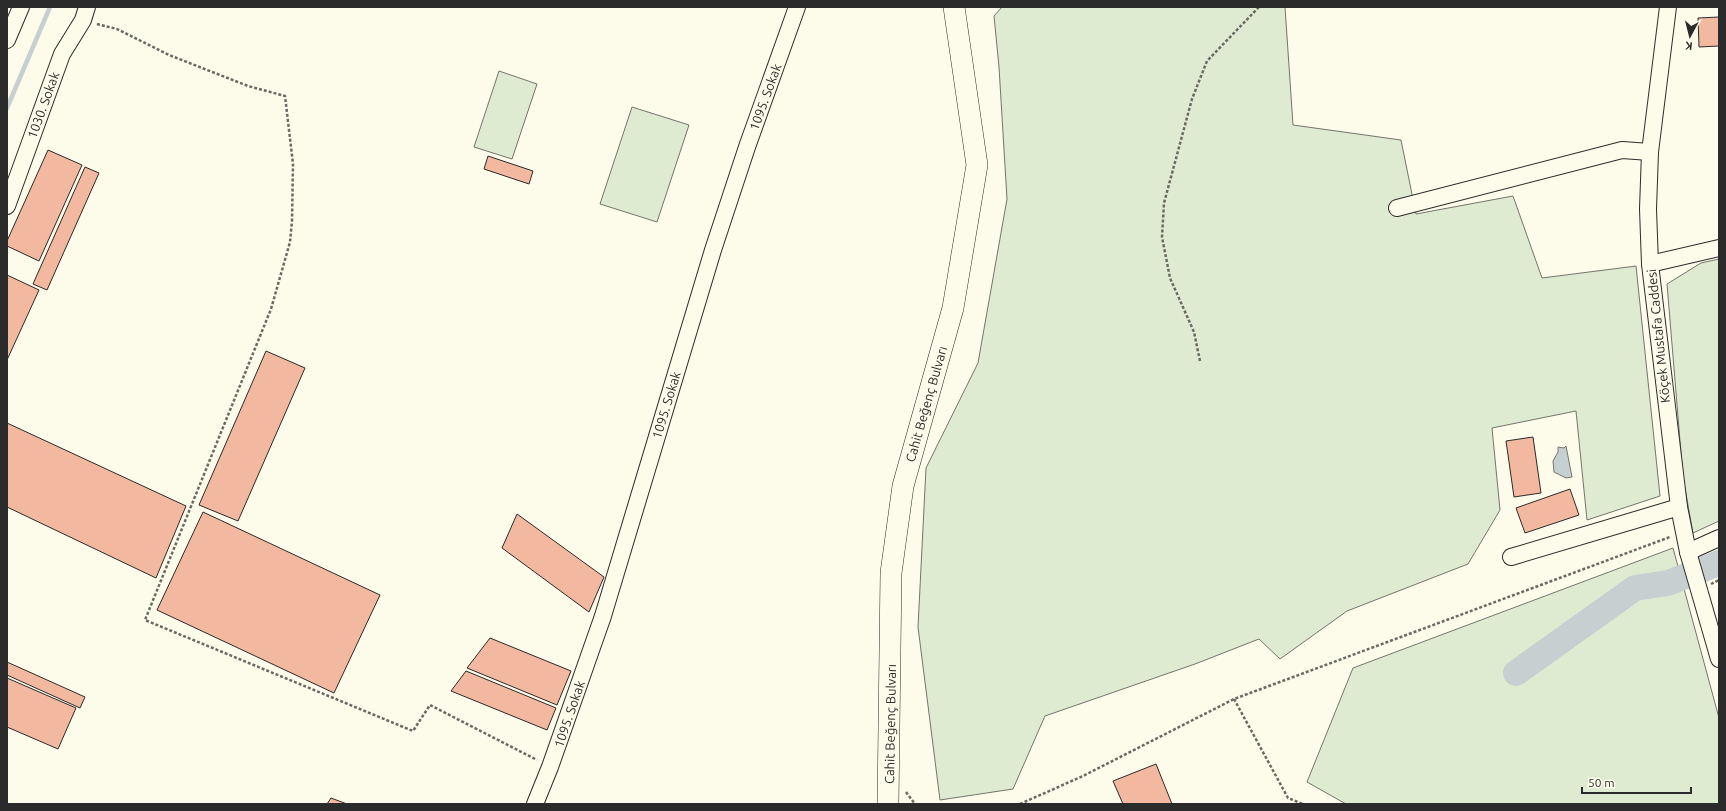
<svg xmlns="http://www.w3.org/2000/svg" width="1726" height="811" viewBox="0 0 1726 811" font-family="Ubuntu,sans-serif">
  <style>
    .green { fill: #deebd1; stroke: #74746e }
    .water { fill: #c7d0d0; stroke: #74746e }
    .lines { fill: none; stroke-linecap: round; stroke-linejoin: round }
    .stream { stroke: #c7d0d0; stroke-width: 4.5 }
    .river { stroke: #c7d0d0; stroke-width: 26 }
    .building { fill: #f2b8a0; stroke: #2b2b2b }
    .minor-casing { stroke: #2b2b2b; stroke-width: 18 }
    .major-casing { stroke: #2b2b2b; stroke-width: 22 }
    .path { stroke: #6a6964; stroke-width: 2.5; stroke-dasharray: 3 2; stroke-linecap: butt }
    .minor { stroke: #fdfbea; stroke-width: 16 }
    .major { stroke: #fdfbea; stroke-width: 21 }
    .labels { text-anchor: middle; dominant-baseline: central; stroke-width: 3; stroke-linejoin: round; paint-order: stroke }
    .street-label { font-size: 13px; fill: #2b2b2b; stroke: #fdfbea }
  </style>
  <rect width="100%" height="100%" fill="#fdfbea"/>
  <!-- green -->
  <g class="green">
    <polygon points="1002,7 1285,7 1293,125 1401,140 1416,214 1513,196 1542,278 1636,266 1660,496 1587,520 1576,411 1492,428 1500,510 1468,564 1347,611 1280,659 1259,639 1195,664 1045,716 1013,789 940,800 918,627 926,468 978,363 1007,199 999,67 994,16"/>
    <polygon points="499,71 537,84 512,159 474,147"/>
    <polygon points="632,107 689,125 657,222 600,204"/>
    <polygon points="1719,259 1719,521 1693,533 1683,477 1667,284 1701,263"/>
    <polygon points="1673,548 1719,718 1719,804 1346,804 1307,782 1353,668"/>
  </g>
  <!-- water -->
  <polygon class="water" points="1566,446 1572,477 1566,478 1554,472 1553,461 1558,452 1558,447 1564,448"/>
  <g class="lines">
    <!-- stream -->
    <polyline class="stream" points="7,108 50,7"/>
    <!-- river -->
    <polyline class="river" points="1516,673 1635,588 1668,583 1719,563"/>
  </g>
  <!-- building -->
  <g class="building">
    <polygon points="1719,17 1719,46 1699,47 1698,18"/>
    <polygon points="48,150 82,165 39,261 7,246 7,241"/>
    <polygon points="488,156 533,171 529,184 484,169"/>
    <polygon points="85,167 99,173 47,290 33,284"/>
    <polygon points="7,275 39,290 7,360"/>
    <polygon points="266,351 305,368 238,521 199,505"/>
    <polygon points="7,423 186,506 156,578 7,507"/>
    <polygon points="1533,437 1541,493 1514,497 1506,441"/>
    <polygon points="1570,489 1579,515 1525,533 1516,508"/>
    <polygon points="203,512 380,595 334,693 157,610"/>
    <polygon points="517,514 604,577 589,612 502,548"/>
    <polygon points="490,638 571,671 557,705 467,668"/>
    <polygon points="7,662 85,697 80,708 7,675"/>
    <polygon points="466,671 556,708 547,730 451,691"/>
    <polygon points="7,678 76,708 58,749 7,727"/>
    <polygon points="1156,764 1172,804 1123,804 1113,781"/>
    <polygon points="331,798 347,804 327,804"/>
  </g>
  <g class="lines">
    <!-- minor casing -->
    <g class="minor-casing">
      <g id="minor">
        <polyline points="1668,7 1650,152 1648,209 1650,264 1679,507 1688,552 1719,659"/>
        <polyline points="7,40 21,7"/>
        <polyline points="7,206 62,54 83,20 87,7"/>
        <polyline points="1397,208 1622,150 1650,152"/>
        <polyline points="1650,264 1719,248"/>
        <polyline points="1688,552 1719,538"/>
        <polyline points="1511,557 1679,507"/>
        <polyline points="535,804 550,767 603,616 713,250 747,147 797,7"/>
      </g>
    </g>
    <!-- major casing -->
    <g class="major-casing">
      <polyline id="major" points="888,804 891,573 903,486 953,308 977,165 954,7"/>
    </g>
    <!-- path -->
    <g class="path">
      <polyline points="97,24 117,29 169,55 248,86 285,96 293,164 292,221 290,242 271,309 145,620 413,731 430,705 537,760"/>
      <polyline points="1200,361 1194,332 1170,278 1162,237 1164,203 1192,99 1207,61 1259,7"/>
      <polyline points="1711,584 1719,580"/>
      <polyline points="1234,699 1288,798 1303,804"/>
      <polyline points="906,792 915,804"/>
      <polyline points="1020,804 1083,776 1234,699 1670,537"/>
    </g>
    <!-- minor -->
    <use href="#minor" class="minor"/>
    <!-- major -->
    <use href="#major" class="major"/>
  </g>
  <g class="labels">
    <!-- street labels -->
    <g class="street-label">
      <text transform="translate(765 97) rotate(-70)">1095. Sokak</text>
      <text transform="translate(43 105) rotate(-70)">1030. Sokak</text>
      <text transform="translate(1658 336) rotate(-96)">Köçek Mustafa Caddesi</text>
      <text transform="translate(926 404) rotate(-74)">Cahit Beğenç Bulvarı</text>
      <text transform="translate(666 405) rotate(-73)">1095. Sokak</text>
      <text transform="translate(569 714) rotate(-71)">1095. Sokak</text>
      <text transform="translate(890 724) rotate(-89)">Cahit Beğenç Bulvarı</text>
    </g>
  </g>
  <!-- border -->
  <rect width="1726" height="811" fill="none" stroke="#2b2b2b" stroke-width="16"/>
  <!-- north arrow -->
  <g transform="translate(1690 36) rotate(187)" stroke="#fdfbea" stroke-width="3" paint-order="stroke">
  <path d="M0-3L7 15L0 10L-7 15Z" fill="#2b2b2b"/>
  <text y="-6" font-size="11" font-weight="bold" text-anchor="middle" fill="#2b2b2b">K</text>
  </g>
  <!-- scale -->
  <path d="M1582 787v6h109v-6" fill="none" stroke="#2b2b2b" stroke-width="2"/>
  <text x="1588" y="787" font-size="12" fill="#2b2b2b" stroke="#fdfbea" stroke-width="3" paint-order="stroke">50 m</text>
</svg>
